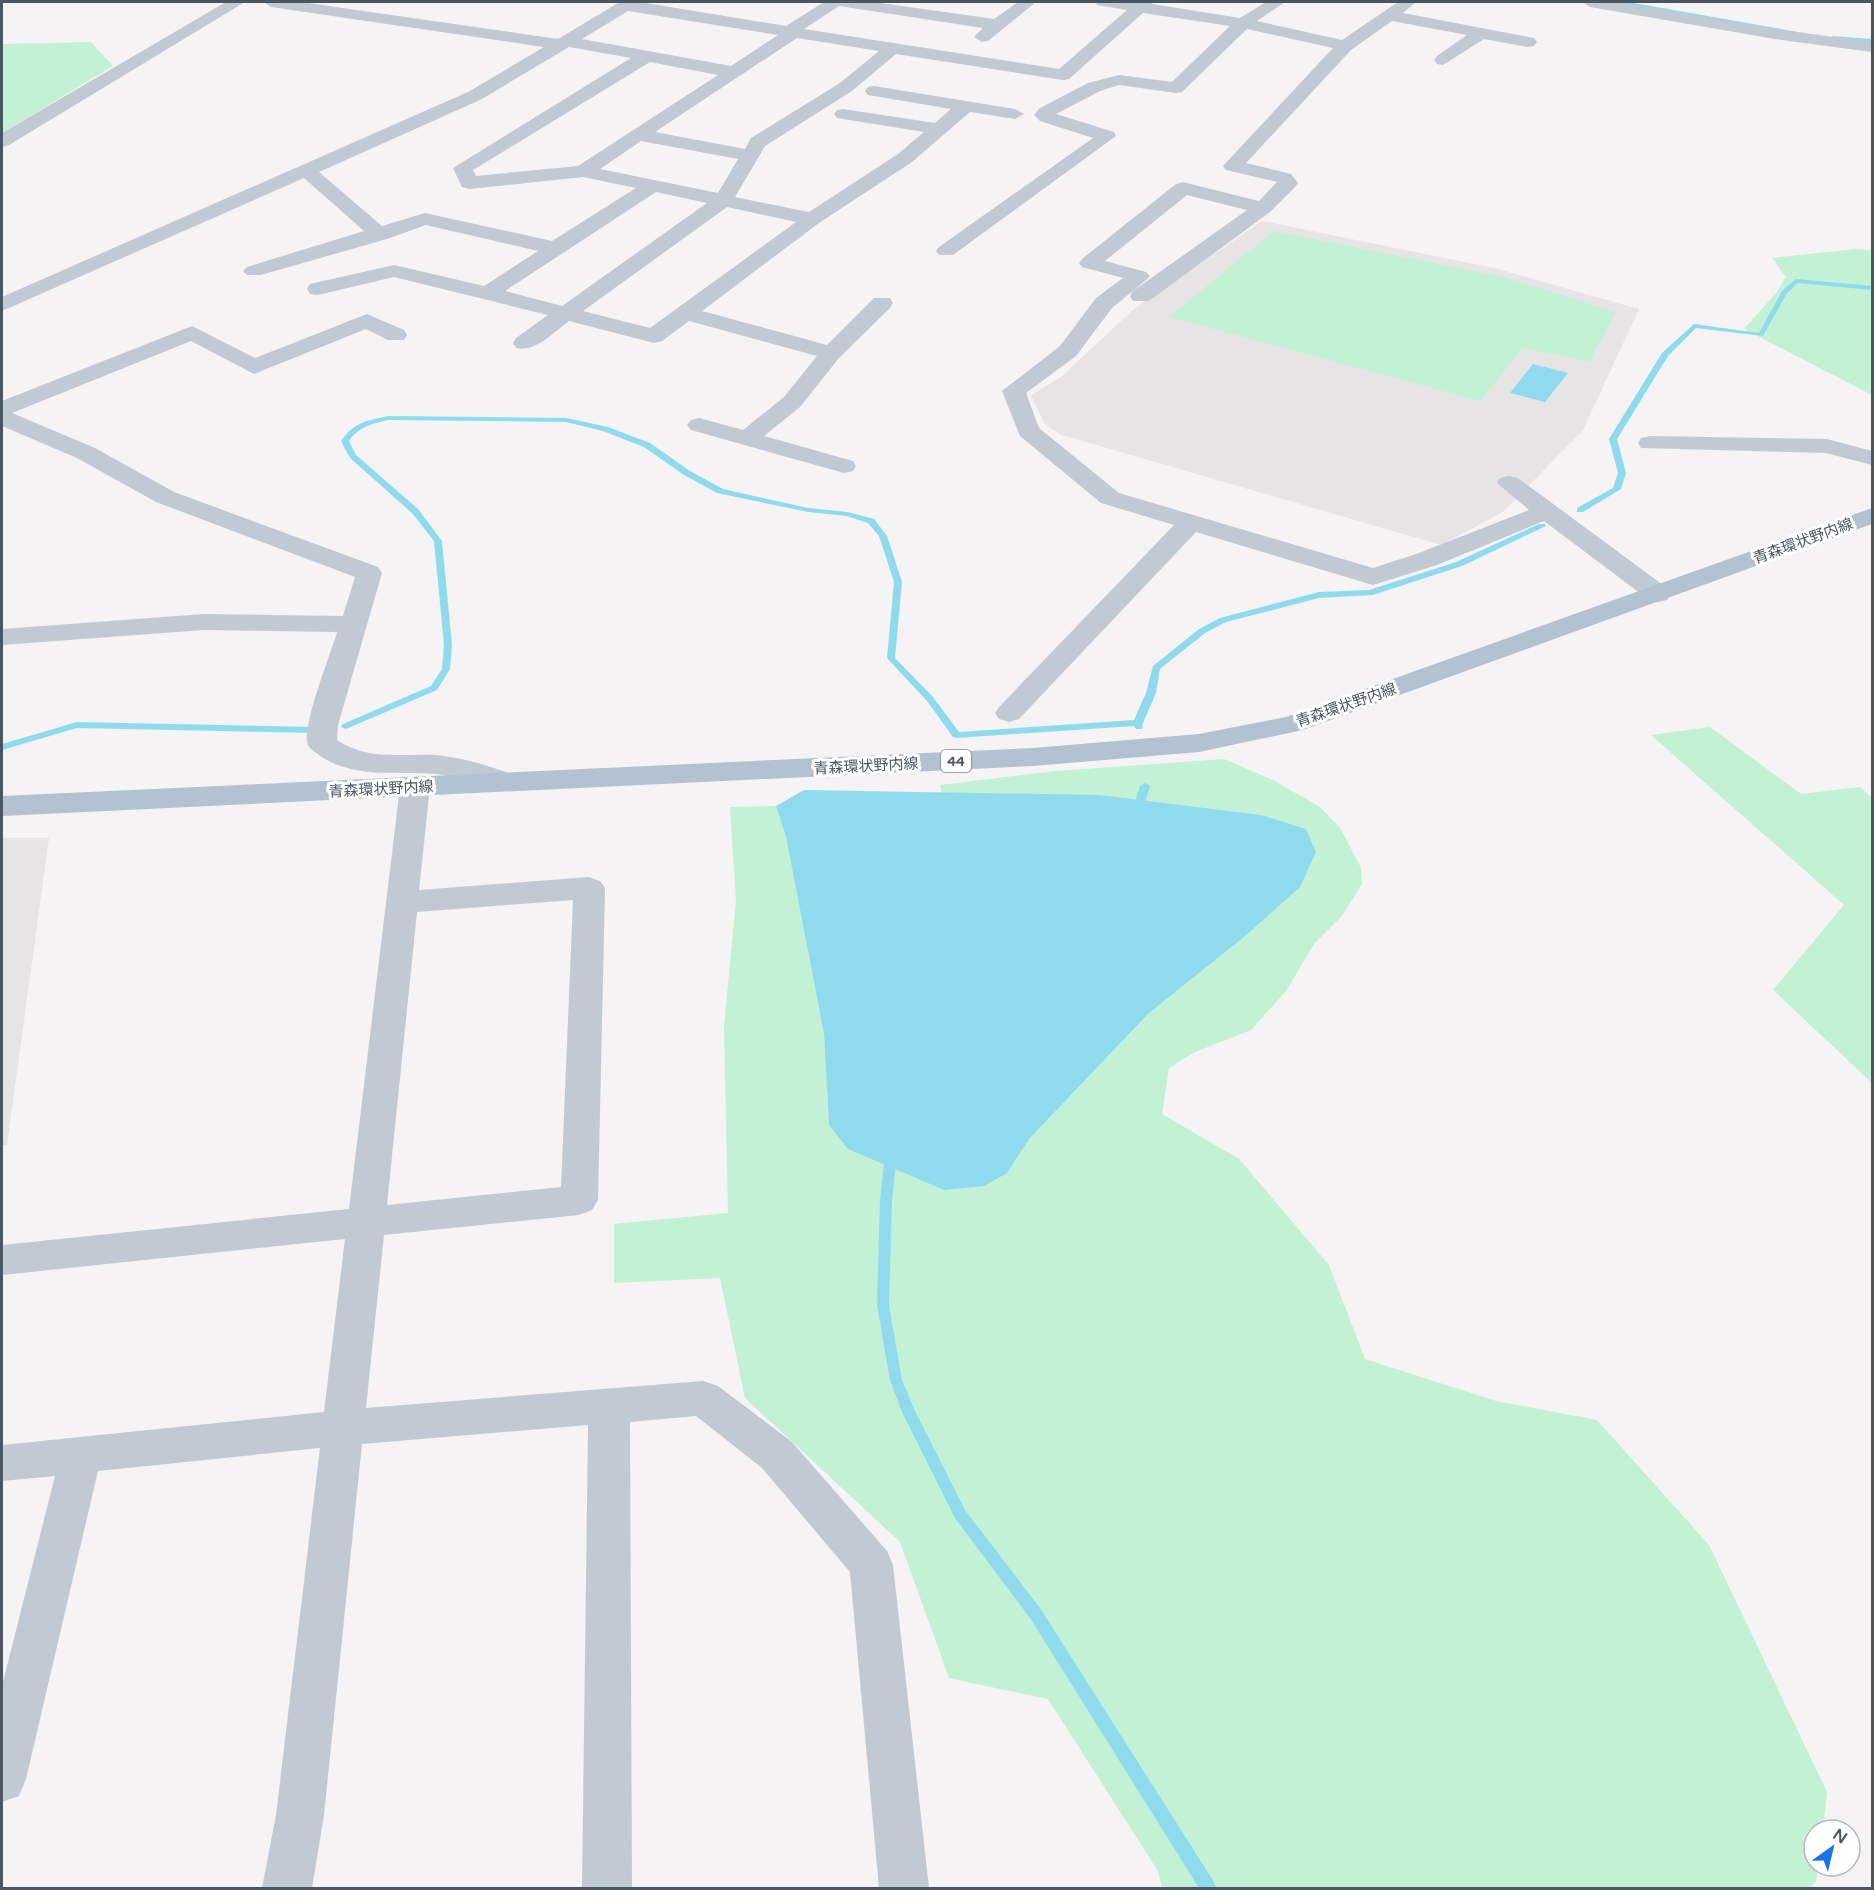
<svg xmlns="http://www.w3.org/2000/svg" width="1874" height="1890" viewBox="0 0 1874 1890" font-family="'Varela Round','Noto Sans JP',sans-serif">
  <style>
    .education { fill: #e6e4e5 }
    .green { fill: #c3f1d5 }
    .water { fill: #90daee }
    .lines { fill: none; stroke-linecap: round; stroke-linejoin: round }
    .stream { fill: #90daee; fill-rule: evenodd }
    .minor { fill: #c1cad2; fill-rule: evenodd }
    .major { fill: #b3c2d1; fill-rule: evenodd }
    .labels { text-anchor: middle; dominant-baseline: central; stroke-width: 6; stroke-linejoin: round; paint-order: stroke }
    .shield { fill: #fff; stroke: #808990; stroke-width: 1.5 }
    .shield-label { font-size: 14px; font-weight: bold; fill: #4a5661 }
    .street-label { font-size: 15px; fill: #4a5661; stroke: #fff }
  </style>
  <rect width="100%" height="100%" fill="#f5f3f3"/>
  <!-- education -->
  <g class="education">
    <polygon points="1262,221 1494,268 1639,309 1583,430 1503,512 1441,545 1059,434 1045,424 1031,395 1061,377 1134,309"/>
    <polygon points="2,838 49,838 7,1145 2,1145"/>
  </g>
  <!-- green -->
  <g class="green">
    <polygon points="91,42 113,66 2,133 2,44"/>
    <polygon points="1274,231 1504,277 1616,312 1589,362 1523,348 1480,401 1169,317"/>
    <polygon points="1855,249 1872,250 1872,395 1744,329 1777,292 1786,277 1772,258"/>
    <polygon points="1710,727 1801,794 1860,787 1872,798 1872,1083 1773,990 1844,905 1651,735"/>
    <polygon points="1224,759 1273,780 1320,807 1340,828 1361,868 1362,884 1342,916 1314,944 1286,991 1251,1030 1195,1052 1169,1068 1162,1114 1239,1159 1329,1265 1365,1359 1496,1401 1597,1420 1709,1545 1827,1792 1823,1830 1814,1830 1814,1866 1818,1866 1816,1882 1810,1888 1162,1888 1158,1871 1048,1699 949,1678 900,1542 745,1398 720,1278 614,1283 614,1224 728,1213 724,1026 736,900 730,807 776,806 786,837 824,1034 829,1125 1007,1173 1030,1138 1149,1013 1244,937 992,794 942,793 940,785 1056,771"/>
  </g>
  <!-- water -->
  <g class="water">
    <polygon points="1533,364 1568,373 1545,402 1510,393"/>
    <polygon points="804,790 1099,795 1261,815 1306,829 1316,852 1300,887 1244,937 1149,1013 1030,1138 1007,1173 984,1186 944,1190 848,1149 829,1125 824,1034 786,837 776,806"/>
  </g>
  <g class="lines">
    <!-- stream -->
    <g class="stream">
      <polygon points="1620,2 1628,2 1798,32 1795,34 1622,4"/>
      <polygon points="1832,36 1872,39 1872,42 1834,39"/>
      <polygon points="1796,279 1872,286 1872,290 1798,283 1787,293 1763,336 1696,328 1668,356 1617,439 1626,473 1621,489 1583,512 1577,512 1577,508 1613,488 1618,473 1609,439 1662,353 1694,324 1759,333 1782,291"/>
      <path d="M388,416L566,418L608,427L650,443L690,471L723,489L808,508L848,512L874,519L887,536L902,582L895,658L933,697L959,732L1134,720L1146,693L1153,666L1199,629L1220,618L1319,592L1369,590L1456,562L1539,524H1545L1546,526L1462,566L1373,595L1319,598L1226,622L1205,633L1160,669L1156,693L1143,723L1142,729H1136L1134,726L956,738L953,737L927,701L887,658L894,582L879,536L868,523L847,516L808,512L717,493L684,475L644,447L603,431L566,422L388,420C372,424 358,427 349,441L356,455L418,509L442,541L452,645L450,669L437,690L346,729L343,728L341,726L343,724L431,686L442,669L444,645L434,541L412,513L350,458L341,441C354,422 367,421 388,416Z"/>
      <polygon points="77,722 313,727 318,730 313,733 77,728 2,750 2,744"/>
      <polygon points="1145,783 1150,786 1142,811 1137,814 1134,813 1132,811 1140,786"/>
      <polygon points="891,1151 895,1152 897,1155 892,1199 889,1305 902,1380 915,1411 965,1510 1040,1608 1214,1882 1216,1888 1199,1888 1030,1618 955,1518 902,1412 890,1380 877,1305 880,1199 885,1155 887,1152"/>
    </g>
    <!-- minor -->
    <g class="minor">
      <polygon points="226,2 245,2 9,145 2,147 2,133"/>
      <path d="M263,2H301L558,39L618,3L640,2L786,26L824,2H874L994,19L1018,2H1036L988,41L982,42L974,37L983,28L839,6L804,29L1059,69L1127,10L1097,5L1095,2H1154L1152,4L1240,18L1266,2H1285L1257,21L1342,40L1398,2H1416L1403,13L1534,38L1537,42L1534,46L1528,47L1484,39L1443,65L1437,64L1434,60L1437,56L1467,35L1392,21L1351,50L1246,163L1291,174L1298,183L1295,187L1270,212L1149,301H1133L1130,296L1133,291L1247,210L1187,195L1105,261L1146,272L1150,276L1146,280L1112,308L1076,356L1026,393L1039,428L1119,493L1373,568L1419,553L1529,510L1497,483L1500,478L1509,476L1518,478L1667,588L1671,594L1667,600L1658,602L1649,600L1544,521L1437,565L1373,585L1196,532L1019,719L1009,722L999,719L995,713L999,707L1174,525L1101,503L1020,436L1002,391L1060,346L1096,298L1123,278L1082,267L1079,263L1082,259L1176,184L1183,182L1259,201L1277,182L1226,170L1223,166L1333,48L1247,29L1182,92L1176,93L1119,85L1100,91L1056,114L1114,132L1116,136L953,255H939L936,251L939,247L1093,138L1040,121L1034,115L1040,108L1088,83L1119,75L1172,82L1230,26L1143,13L1069,79L1063,80L896,54L852,91L765,146L735,197L809,212L898,154L924,132L837,118L834,114L837,110L843,109L935,123L951,109L868,95L865,91L868,87L874,86L1015,109L1024,114L1015,119L970,112L912,162L819,223L702,311L827,345L874,298H890L893,303L890,308L839,358L800,407L764,436L853,461L856,466L853,471L844,473L691,430L687,425L691,420L699,418L743,430L784,397L817,356L689,321L662,341L654,343L569,321C554,332 535,353 516,348L513,343L516,338L548,315L394,277L318,295L310,294L307,289L310,284L394,265L484,286L538,251L426,225L387,239L261,275H247L243,271L247,267L364,231L304,178L2,311V297L468,92L544,47L271,7ZM628,11L778,35L731,66L582,39ZM797,38L879,51L840,83L751,138L745,149L655,132ZM569,47L631,58L453,168L462,187L469,189L583,177L636,188L552,241L425,213L382,226L319,172L480,100ZM650,62L718,75L578,166L476,176L473,170ZM641,141L738,159L718,193L600,169ZM656,192L707,203L562,306L505,291ZM727,207L796,222L650,328L583,311Z"/>
      <polygon points="1582,2 1616,2 1775,29 1872,42 1872,52 1775,39 1590,7"/>
      <path d="M367,314L404,330L407,335L404,340H388L366,329L254,374L191,341L12,413L95,448L174,492L378,567L382,573L338,725L337,740C368,761 400,753 436,755C456,757 475,762 494,768C505,772 516,774 522,783L518,790C494,796 461,775 434,774C395,771 353,779 319,755C314,751 308,748 307,742C304,720 330,656 337,632L204,630L2,645V629L204,614L343,616L355,577L156,502L77,458L2,426V401L192,326L255,358Z"/>
      <polygon points="1650,436 1827,439 1872,451 1872,465 1826,453 1641,448 1638,443 1641,438"/>
      <path d="M415,778L426,780L430,787L419,890L589,877L600,881L605,888L598,1200L592,1210L579,1215L384,1235L366,1408L703,1381L718,1386L792,1442L887,1551L893,1565L929,1888H879L850,1572L762,1468L696,1416L630,1422L632,1888H582L588,1425L362,1444L324,1815L312,1888H262L276,1815L320,1448L98,1471L26,1779L19,1796L2,1802V1686L55,1476L2,1481V1445L324,1412L345,1239L2,1275V1245L349,1209L400,787L404,780ZM573,900L561,1187L387,1205L417,912Z"/>
    </g>
    <!-- major -->
    <polygon class="major" points="1872,508 1872,524 1303,730 1199,752 1033,766 2,816 2,796 1033,748 1199,734 1286,717"/>
  </g>
  <g class="labels">
    <!-- shield labels -->
    <rect class="shield" x="941" y="750" width="30" height="22" rx="4.5"/>
    <g class="shield-label">
      <text x="956" y="761">44</text>
    </g>
    <!-- street labels -->
    <g class="street-label">
      <text transform="translate(1803 541) rotate(-20)">青森環状野内線</text>
      <text transform="translate(1346 705) rotate(-19)">青森環状野内線</text>
      <text transform="translate(866 766) rotate(-3)">青森環状野内線</text>
      <text transform="translate(381 789) rotate(-3)">青森環状野内線</text>
    </g>
  </g>
  <!-- border -->
  <rect width="1874" height="1890" fill="none" stroke="#4a5661" stroke-width="6"/>
  <!-- north arrow -->
  <g transform="translate(1832 1848) rotate(34)"><circle r="28" fill="#ffffff" stroke="#b7bbc0" stroke-width="1.5"/>
  <path d="M0-4.5L10 22L0 15L-10 22Z" fill="#1a73e8"/>
  <text y="-9" font-size="16" font-weight="bold" text-anchor="middle" fill="#4a5661">N</text>
  </g>
</svg>
